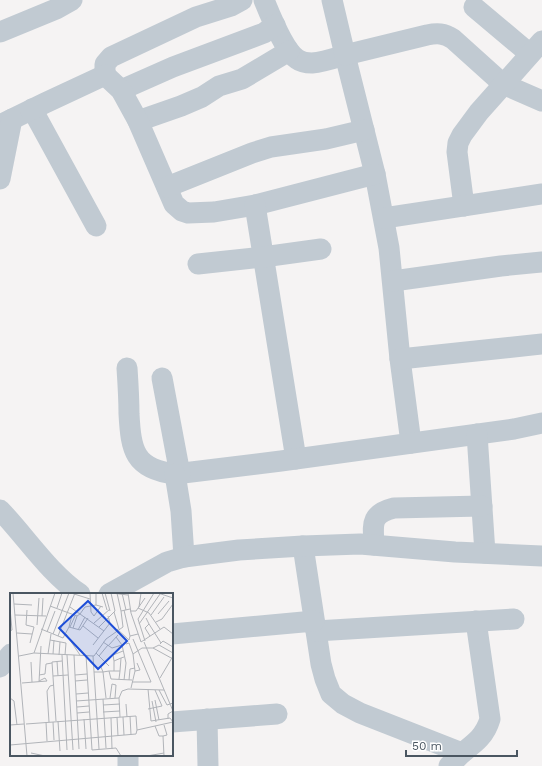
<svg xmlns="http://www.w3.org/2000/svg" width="542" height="766" viewBox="0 0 542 766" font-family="'Work Sans',sans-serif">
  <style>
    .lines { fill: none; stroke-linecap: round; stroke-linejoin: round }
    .minor { stroke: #c1cad2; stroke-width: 21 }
    .inset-road { fill: none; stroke: #b1b4b9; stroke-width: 1 }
    .view { fill: #1d4ed8; fill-opacity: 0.15; stroke: #1d4ed8; stroke-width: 2 }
    .inset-edge { fill: none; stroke: #4a5661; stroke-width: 2 }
  </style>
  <rect width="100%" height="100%" fill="#f5f3f3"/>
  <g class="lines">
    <!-- minor -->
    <g class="minor">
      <path d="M264,0C270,15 285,51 297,59C301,62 308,63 312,63C323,62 335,58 345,55L375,174L389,248L400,359L411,443"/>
      <path d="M332,0L345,55L427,35C437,33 444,33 453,39L503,84L542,101"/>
      <polyline points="474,7 530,54"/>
      <polyline points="0,32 56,9 72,0"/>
      <polyline points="105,75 105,64 111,57 196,17 231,6 242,0"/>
      <polyline points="121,90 173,67 264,33 275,25"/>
      <polyline points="32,109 96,226"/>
      <polyline points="138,121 181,106 202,97 219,86 242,79 289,51"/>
      <polyline points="0,125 45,103 105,75 121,90 138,121 174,204 182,211 188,213 214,212 255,205 375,174"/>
      <polyline points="0,179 12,119"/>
      <polyline points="167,187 252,153 271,147 326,139 364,130"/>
      <polyline points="255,205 296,459"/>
      <polyline points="464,206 457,152 458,143 462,135 479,112 542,41"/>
      <polyline points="384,218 542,194"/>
      <polyline points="198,264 263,257 321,249"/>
      <polyline points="393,281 501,266 542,262"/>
      <polyline points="400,359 542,344"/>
      <path d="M127,368C128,383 129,399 129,414C131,450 134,469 175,474L281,461L514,429L542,423"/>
      <polyline points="162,378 180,474"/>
      <polyline points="477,434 485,553"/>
      <polyline points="175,474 181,511 184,557"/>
      <path d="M0,510C26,537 49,573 80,594"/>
      <path d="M374,545C373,524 370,514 394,508L482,506"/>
      <path d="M303,546L321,664L325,679L331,694L343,704L360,713L462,753C475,743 485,736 490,719L476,621"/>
      <polyline points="109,594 167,562 184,557 239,550 303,546 360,544 455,552 542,556"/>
      <polyline points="316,631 514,619"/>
      <polyline points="172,634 314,621"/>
      <polyline points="0,667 11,654"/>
      <polyline points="207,719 208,766"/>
      <polyline points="172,722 277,714"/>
      <polyline points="128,755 128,766"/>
      <polyline points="449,766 462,753"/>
    </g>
  </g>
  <!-- overview -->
  <g transform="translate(10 593)">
    <rect width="163" height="163" fill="#f5f3f3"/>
    <path class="inset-road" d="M3,0L17,163M61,0L80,6M80,0L81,19L84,23M86,0V12L93,14M92,0L97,17M95,0L100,18M101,0L118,2M107,0L111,18M112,0L116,17M118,0L121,20L131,49L154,34L163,41M148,0L163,5M4,11L22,12M40,13L67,23L70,21L94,38M60,14L70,21L75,14L86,12M129,14L131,0M0,15L2,37L0,38M47,15L52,0M128,15L139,20L150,36M17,17L16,32L24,34L20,50M114,17L120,43M120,18H126L135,5M104,19L109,36M148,21L159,8M5,22L36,23M141,22L154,4M32,23L33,5M84,23L91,13M136,25L139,31L135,35L140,43M146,29L152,26L163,11M84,30L100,16M129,31L150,1M139,31L151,50M27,32L29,5M73,33L88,45M59,34L62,22M60,34L65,23M89,34L105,18L101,0M63,35L67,23M31,36L53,45L59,34L70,37L78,25M107,36L119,47L120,43L128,41M68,37L75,24M37,39L45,18M7,40L22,41M43,41L59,0M56,41L70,62M48,43L65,0M40,47L56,50L55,62M135,48L128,26L144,0M93,49L102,55L112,52L106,44M134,49L163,118L158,121V126M116,51L119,50L123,61M150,51L153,48L163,54M83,52L100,30L98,23M112,52L116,70L114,87M98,53L108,42M143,55L149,52L163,60M24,60L84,63L96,46L113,34L111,18L120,16M86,60L99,73M38,61L41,41M43,61L44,47M49,62L50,49M52,62L57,157M57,62L63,157M64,62L65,82M76,62L82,157L106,155L111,163M9,63L24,60L45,0M83,63L89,156M89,63L98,52M47,68L48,83M104,68L103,62L113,58M21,69L22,89M91,74L93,79L99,78L101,86L122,87M99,78H110L109,86M104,78V68L111,65M110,78L111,65L114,64M125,78L130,77L127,70M84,79H93L96,105M29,82L35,81L36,71L42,70M43,83L58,82M150,85L163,63M119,87L120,76L125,75M65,88L77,87M29,89L31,53M122,89H141L123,46M12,90L37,88L35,85L29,88M121,95L125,78L123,61L132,55H143L163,66M138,96L141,128L160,125L163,129M149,97L157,112L163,110M66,101L78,100M0,105L4,108L7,132M100,105L102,91L106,92L105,105M109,105L112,98L118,96L154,97M93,106L96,155M145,107L149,127M66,108L109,105L110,124M142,108L146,129M116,111L117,124M93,112L110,111M67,114L79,113M138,116L152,113L145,97M93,119L110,118M67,120L79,119M120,123L121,142M107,124L108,143M113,124L114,142M101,125L102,156M74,126L76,156M46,128L42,69L52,68M48,128L50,158M36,129L37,148M39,129L37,98L40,93L44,92M43,129L44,147M16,131L126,123L127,137M0,132L14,131M145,133L149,143H153L157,142L154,132M153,143L154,163M0,152L126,141L127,137L163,129M69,156L65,82L77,81M21,160L35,163M137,163L154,160"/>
    <path class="view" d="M78,8L117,48L88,76L49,35Z"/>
    <rect width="163" height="163" class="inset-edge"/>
  </g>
  <!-- scale -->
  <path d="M406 750v6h111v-6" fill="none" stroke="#4a5661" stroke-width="2"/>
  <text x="412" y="750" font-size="12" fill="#4a5661" stroke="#ffffff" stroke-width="3" paint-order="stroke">50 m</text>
</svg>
